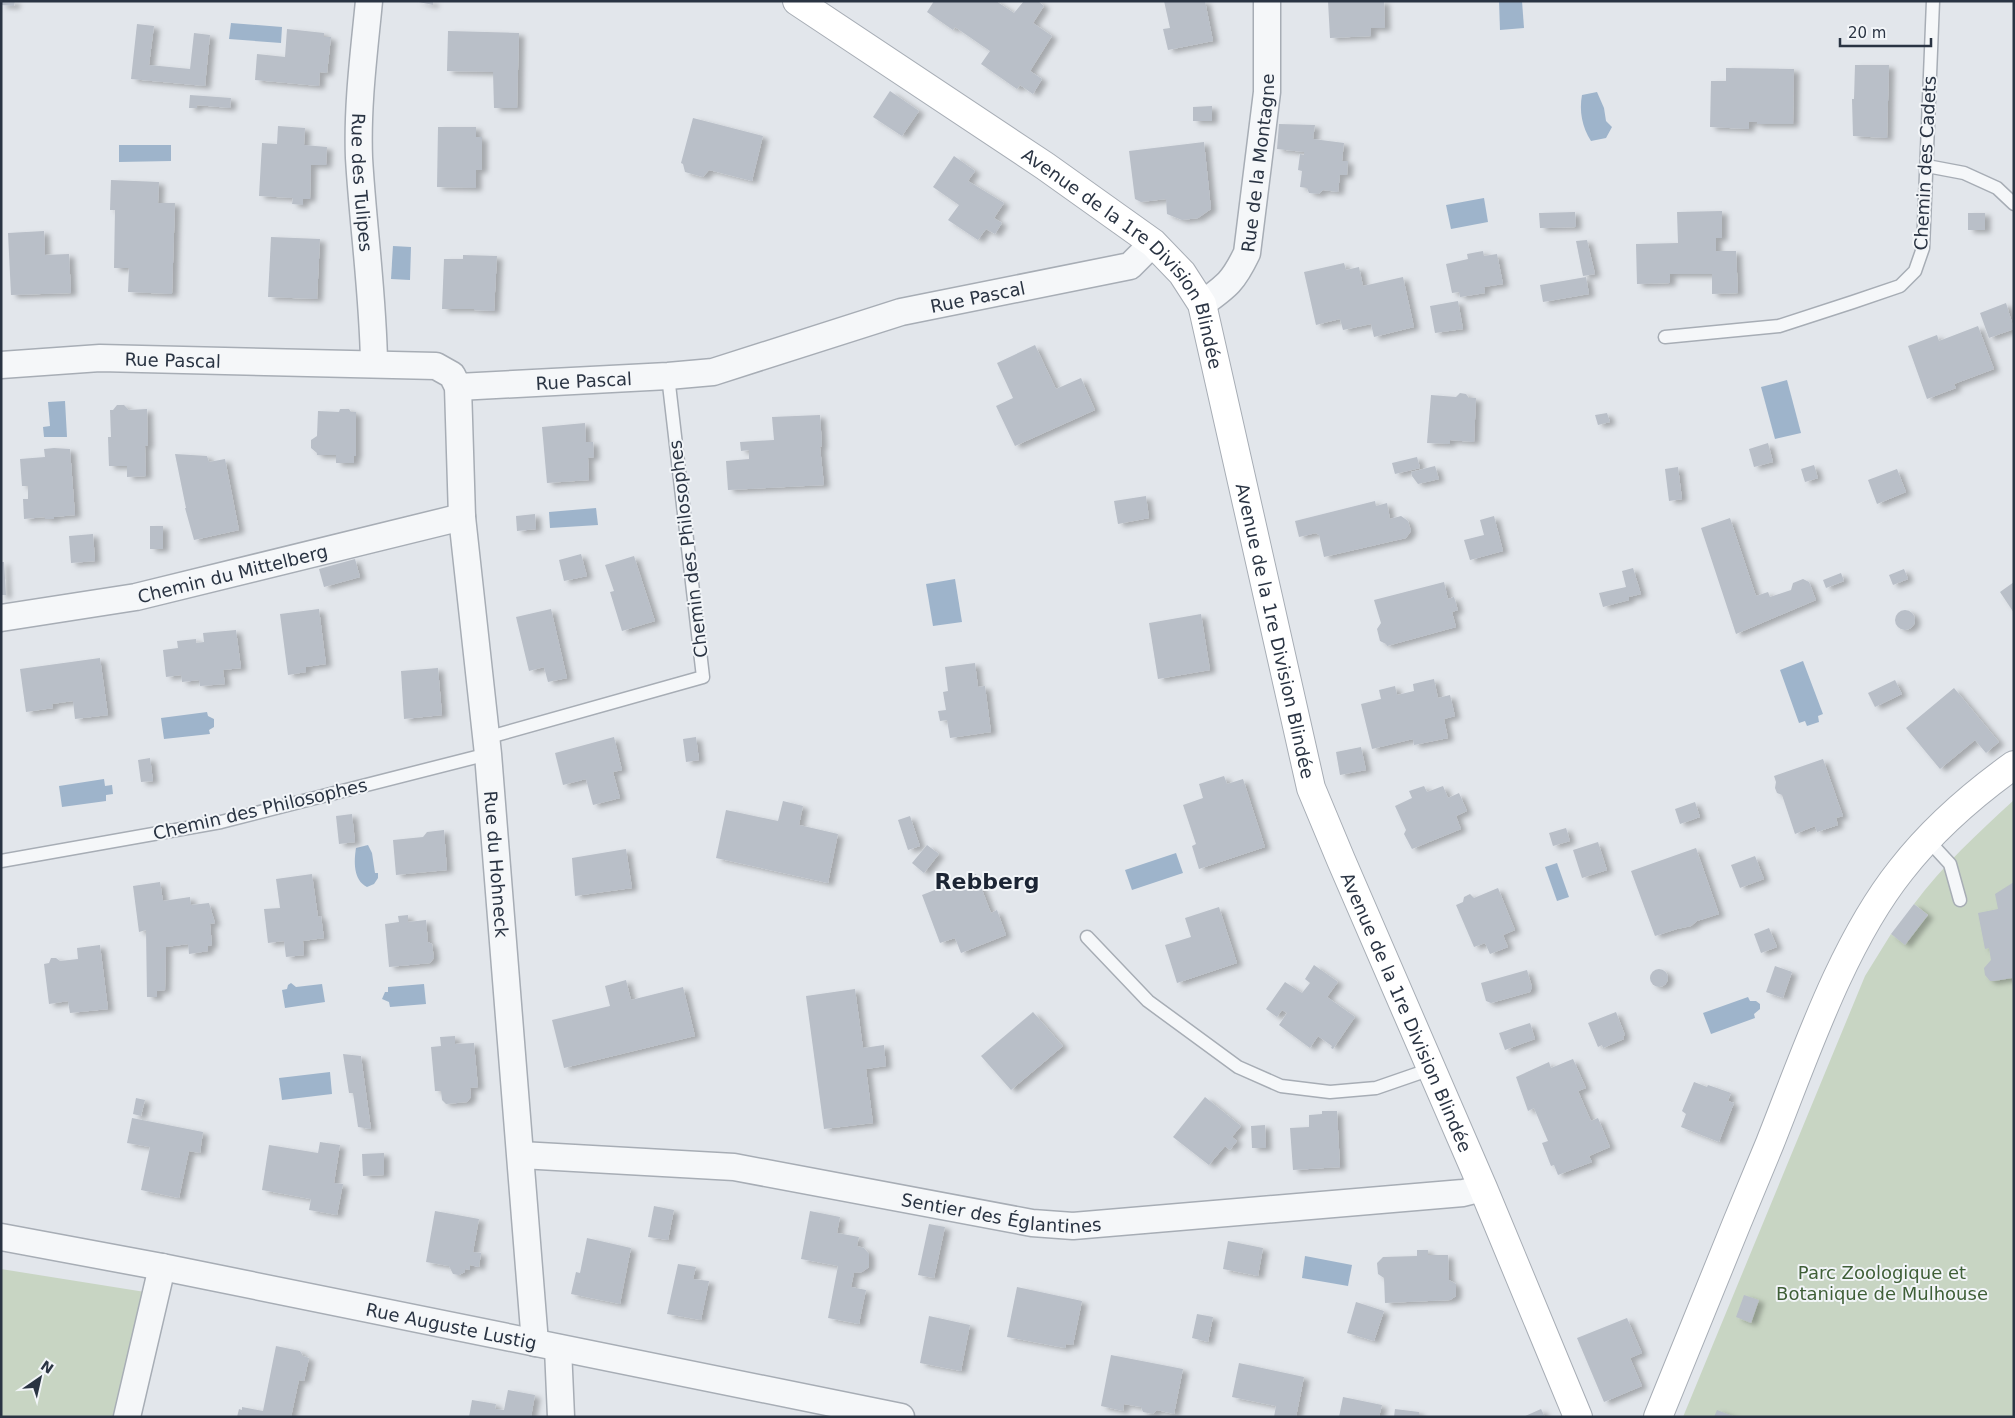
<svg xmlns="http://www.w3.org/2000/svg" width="2015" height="1418" viewBox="0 0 2015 1418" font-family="'DejaVu Sans',sans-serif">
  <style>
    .green { fill: #c8d5c3 }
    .water { fill: #9eb4cb }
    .building { fill: #b9bfc8; filter: url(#shadow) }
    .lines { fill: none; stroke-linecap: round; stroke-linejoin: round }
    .lane-casing { stroke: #a7adb5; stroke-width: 15 }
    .street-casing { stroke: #a7adb5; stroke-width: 29 }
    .secondary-casing { stroke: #a7adb5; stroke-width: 30 }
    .lane { stroke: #f5f7f9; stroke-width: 12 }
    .street { stroke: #f5f7f9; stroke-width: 26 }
    .secondary { stroke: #fff; stroke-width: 28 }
    .labels { text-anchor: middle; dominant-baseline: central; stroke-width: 4; stroke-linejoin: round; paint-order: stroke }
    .street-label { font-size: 18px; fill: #2a3443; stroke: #f2f5f8 }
    .park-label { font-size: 18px; fill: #3f5f37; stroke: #f2f5f8 }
    .district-label { font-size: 22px; font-weight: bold; fill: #1c2534; stroke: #f2f5f8 }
  </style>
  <defs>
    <filter id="shadow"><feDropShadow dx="5.5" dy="3" stdDeviation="2.5" flood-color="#0004"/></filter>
  </defs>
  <rect width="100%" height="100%" fill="#e2e6eb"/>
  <!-- green -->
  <g class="green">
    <path d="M2014,800V1417H1683L1865,976L1891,934L1905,944L1928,915L1914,904C1943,865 1978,833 2014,800Z"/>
    <polygon points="1,1269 145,1292 115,1417 1,1417"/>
  </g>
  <!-- water -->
  <g class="water">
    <polygon points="1499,1 1522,1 1524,28 1500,30"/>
    <polygon points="231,23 282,27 281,43 229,39"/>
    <path d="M1597,92L1604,108L1606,121L1612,127L1606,138L1591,141C1582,127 1579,111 1582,95Z"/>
    <polygon points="119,145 171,145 171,161 119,162"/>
    <polygon points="1484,198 1488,222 1451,229 1446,205"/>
    <polygon points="393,246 411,247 410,280 391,279"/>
    <polygon points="1787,380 1801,433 1775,439 1761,387"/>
    <polygon points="65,401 67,437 44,437 43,427 50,426 48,402"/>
    <polygon points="596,508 598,525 550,528 549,512"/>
    <polygon points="955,579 962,622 933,626 926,584"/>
    <polygon points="1803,661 1823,714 1818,716 1819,722 1807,726 1805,721 1799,723 1780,670"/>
    <polygon points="207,712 208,716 214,719 214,727 209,730 210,734 164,739 161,718"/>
    <polygon points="104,779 105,786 112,785 113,794 106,795 106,801 62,807 59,786"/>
    <path d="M368,845L372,853L375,873H378V878L374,884L367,887C353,880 354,861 356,848Z"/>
    <polygon points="1176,853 1183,873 1132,890 1125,870"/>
    <polygon points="1557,863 1569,897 1557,901 1545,867"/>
    <polygon points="291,983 296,987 322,984 325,1002 285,1008 282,990 287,989 288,985"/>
    <polygon points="424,984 426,1004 390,1007 389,1002 382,999 385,992 388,992 388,987"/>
    <polygon points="1748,997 1750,1001 1756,1001 1760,1004 1760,1009 1754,1014 1755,1018 1711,1034 1703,1013"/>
    <polygon points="330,1072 332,1094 282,1100 279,1078"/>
    <polygon points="1305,1256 1352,1265 1348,1286 1302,1278"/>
  </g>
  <!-- building -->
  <g class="building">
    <polygon points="1,1 15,1 14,6 1,5"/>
    <polygon points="414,1 433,1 433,5"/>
    <polygon points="934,1 996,1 1014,13 1024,1 1038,1 1044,6 1033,23 1052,36 1030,71 1042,79 1033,94 1020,85 1017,89 981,64 990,51 955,27 953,30 927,12"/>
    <polygon points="1164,1 1205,1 1213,41 1168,50 1163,29 1170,28"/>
    <polygon points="1328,1 1384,1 1385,28 1371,28 1371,36 1330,38"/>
    <polygon points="137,24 154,26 149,65 190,69 194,33 210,35 205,86 131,79"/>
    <polygon points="287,29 324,33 324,37 331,37 327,73 320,72 319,86 255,80 257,54 285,57"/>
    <polygon points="448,31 519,33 517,108 494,108 493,72 447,71"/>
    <polygon points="1855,65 1889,65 1887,138 1853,136 1852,99 1854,99"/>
    <polygon points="1726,68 1794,69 1793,124 1757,124 1757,122 1749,122 1749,129 1710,127 1711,81 1726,81"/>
    <polygon points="890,91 919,111 902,136 873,117"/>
    <polygon points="190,95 231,98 230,108 197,105 197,108 189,108"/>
    <polygon points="1212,106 1212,121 1193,121 1193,107"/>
    <polygon points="693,118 763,136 752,181 709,170 703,177 685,172 683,164 681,163"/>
    <polygon points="1279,124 1315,125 1313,139 1344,143 1342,161 1348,161 1347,175 1340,175 1338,192 1323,190 1319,194 1309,193 1307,188 1300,187 1302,171 1298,170 1300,154 1304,155 1304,152 1277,149"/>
    <polygon points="278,126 305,128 304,145 327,147 326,165 311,165 310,199 303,199 303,205 292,204 293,198 259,196 262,143 277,144"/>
    <polygon points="438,127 476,127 476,137 482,137 482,170 476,170 476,188 437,187"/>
    <polygon points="1204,142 1211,209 1198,218 1182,220 1167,214 1166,199 1141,202 1135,199 1129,151"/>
    <polygon points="954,156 975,171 968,181 1004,203 994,218 1002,223 995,234 986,229 978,240 948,220 959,205 933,187"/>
    <polygon points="111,180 159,182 158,203 175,203 172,294 128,292 129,268 114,268 115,210 110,210"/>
    <polygon points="1722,211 1722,238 1716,238 1716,251 1736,251 1738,293 1712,294 1712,274 1670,274 1670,283 1637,284 1636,244 1678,243 1677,212"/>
    <polygon points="1575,212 1576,227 1540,228 1539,213"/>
    <rect x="1968" y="213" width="17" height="17"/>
    <polygon points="44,231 45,255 69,254 71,293 11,295 8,233"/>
    <polygon points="271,237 320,239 317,299 268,297"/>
    <polygon points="1587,240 1595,274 1583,276 1576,241"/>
    <polygon points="1483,251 1484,256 1497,254 1503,284 1484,287 1485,293 1460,297 1459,292 1452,293 1446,264 1468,259 1467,254"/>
    <polygon points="463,255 497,256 494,311 474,310 474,309 442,309 444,259 463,259"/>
    <polygon points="1344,263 1346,270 1359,267 1363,286 1403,277 1414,327 1374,337 1371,324 1343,330 1340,319 1316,325 1304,272"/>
    <polygon points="1586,277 1589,294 1543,302 1540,285"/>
    <polygon points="1458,301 1463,329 1435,333 1430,306"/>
    <polygon points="2006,303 2014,329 1989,338 1980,313"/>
    <polygon points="1978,326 1994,369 1954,384 1956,388 1927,399 1908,346 1937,335 1939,341"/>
    <polygon points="1035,345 1056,389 1081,378 1095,410 1015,446 996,406 1013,398 997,363"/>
    <polygon points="1460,393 1466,394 1469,398 1476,398 1474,442 1450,440 1450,444 1427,443 1431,395 1456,397"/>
    <polygon points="117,405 124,405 129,410 147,409 148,445 145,446 146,476 127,477 127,466 109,466 108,437 111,437 110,410 113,410"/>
    <polygon points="340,409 349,409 351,412 356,412 356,456 354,456 354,463 336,463 336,455 317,455 317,453 311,448 311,440 317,436 318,411 339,412"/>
    <polygon points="1607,413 1610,422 1598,425 1595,415"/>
    <polygon points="820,415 822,446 820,447 824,485 728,490 726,461 749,459 749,450 741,451 740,442 774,440 772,417"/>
    <polygon points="585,423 586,442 593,442 594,457 588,458 589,480 547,483 542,427"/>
    <polygon points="1768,443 1773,462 1754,467 1749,449"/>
    <polygon points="54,448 70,449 75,515 54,517 54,519 45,519 45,517 24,519 23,499 28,499 28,486 22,486 20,459 45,457 44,449"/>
    <polygon points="175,454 207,456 209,462 225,459 239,530 194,540 185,508 186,508"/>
    <polygon points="1417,457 1420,468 1395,474 1392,463"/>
    <polygon points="1814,465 1818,478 1805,482 1801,469"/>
    <polygon points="1435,466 1439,479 1418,484 1412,476 1411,472"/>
    <polygon points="1678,467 1682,499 1669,501 1665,469"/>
    <polygon points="1897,469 1906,492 1877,504 1868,480"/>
    <polygon points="1146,496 1149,518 1118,524 1114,501"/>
    <polygon points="1375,501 1376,506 1387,503 1390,519 1401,516 1408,521 1411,531 1406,538 1324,557 1319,535 1316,533 1299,537 1295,521"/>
    <polygon points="535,514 536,529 517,531 516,516"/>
    <polygon points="1494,516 1503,551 1470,560 1464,540 1484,535 1480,520"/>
    <polygon points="1730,518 1756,596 1768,592 1770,597 1791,590 1793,583 1803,579 1809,582 1816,600 1736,634 1701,528"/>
    <rect x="150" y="526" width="13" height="23"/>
    <polygon points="93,534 95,561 71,563 69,536"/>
    <polygon points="581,554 587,576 564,581 559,560"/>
    <polygon points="634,556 655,621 622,631 610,592 614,591 605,565"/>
    <polygon points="355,559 360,577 324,587 319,569"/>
    <polygon points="1,562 4,562 6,595 1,595"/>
    <polygon points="1633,568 1641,594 1629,597 1629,600 1603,607 1599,593 1626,587 1622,571"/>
    <polygon points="1904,569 1908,579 1893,585 1889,575"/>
    <polygon points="1841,573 1844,581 1826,588 1823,580"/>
    <polygon points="1444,582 1448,599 1454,597 1458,610 1452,612 1456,627 1387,646 1386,644 1380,641 1377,629 1381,623 1374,600"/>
    <polygon points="2014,582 2014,613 2000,592"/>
    <polygon points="319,609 326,664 306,667 306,672 288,675 280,614"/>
    <polygon points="551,609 567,678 548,682 544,667 529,671 516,617"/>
    <circle cx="1905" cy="620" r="10"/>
    <polygon points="1201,614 1210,670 1158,679 1149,623"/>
    <polygon points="236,630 241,668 223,670 225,684 200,686 199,680 182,682 181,675 166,677 163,650 178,648 177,641 196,639 196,643 204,642 203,633"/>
    <polygon points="100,658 108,715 75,719 73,701 52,704 53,708 26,712 20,669"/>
    <polygon points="975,663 978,687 985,686 991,732 950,738 947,720 940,721 938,711 946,710 943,692 948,691 945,667"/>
    <polygon points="438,668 442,715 404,719 401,671"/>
    <polygon points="1434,679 1438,698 1450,695 1455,716 1444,719 1448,738 1414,745 1413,739 1372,749 1361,704 1381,699 1379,690 1395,686 1397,695 1414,691 1413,684"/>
    <polygon points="1895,680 1902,694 1875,707 1868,693"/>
    <polygon points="1954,688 1999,742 1986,753 1975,740 1940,769 1906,728"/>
    <polygon points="614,737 622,770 613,772 620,798 593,805 586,779 563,785 555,753"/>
    <polygon points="696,737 699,760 686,762 683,739"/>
    <polygon points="1361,747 1366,770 1340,775 1336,752"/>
    <polygon points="150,758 153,781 141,782 138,760"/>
    <polygon points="1823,759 1843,816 1836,818 1838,825 1817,832 1815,826 1795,834 1782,795 1777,793 1775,788 1776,782 1774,776"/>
    <polygon points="1224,776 1227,784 1243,779 1265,847 1199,869 1192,846 1196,844 1183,805 1203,798 1199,784"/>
    <polygon points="1424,786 1427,792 1443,786 1448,798 1459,793 1467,811 1456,816 1461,829 1412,849 1404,834 1406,830 1395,806 1412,798 1409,791"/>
    <polygon points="783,801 803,806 799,825 838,834 828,883 716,858 726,810 778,821"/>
    <polygon points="1695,802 1700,817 1680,824 1675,809"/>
    <polygon points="352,814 355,842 339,844 336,816"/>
    <polygon points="910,816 920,846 908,850 898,820"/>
    <polygon points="1566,828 1570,841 1553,846 1549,833"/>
    <polygon points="444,830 447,870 396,875 393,840 423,837 427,832"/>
    <polygon points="1598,842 1607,870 1582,878 1573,850"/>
    <polygon points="927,845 939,854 924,873 912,863"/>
    <polygon points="1696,848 1719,914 1697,921 1691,926 1677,929 1655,936 1631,871"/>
    <polygon points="626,849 632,888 575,896 572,858"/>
    <polygon points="1755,856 1764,879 1740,888 1731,865"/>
    <polygon points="312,874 318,917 321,916 324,938 303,941 304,955 286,957 284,941 268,943 264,909 280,908 276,879"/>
    <polygon points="976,874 991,913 997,910 1006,935 961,953 955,938 940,943 922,895"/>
    <polygon points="160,882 163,901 190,897 191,905 209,903 215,923 210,924 212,945 208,946 208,951 189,954 188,944 166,947 165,990 157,991 157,997 147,997 146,930 139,932 133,886"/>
    <polygon points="2014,882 2014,984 2013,984 2012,978 1994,981 1990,981 1985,975 1984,968 1991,960 1989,948 1985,949 1978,913 1998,909 1995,894"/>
    <polygon points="1498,888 1515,930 1503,935 1508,947 1490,954 1485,943 1474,947 1456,905 1463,902 1464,897 1470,894 1474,898"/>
    <polygon points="1914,904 1928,915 1905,945 1891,934"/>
    <polygon points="1219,907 1237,963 1177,983 1165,945 1191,937 1185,918"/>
    <polygon points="408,915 408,922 426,920 428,942 432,944 434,958 430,963 389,967 385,924 399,922 398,916"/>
    <polygon points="1769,928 1777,947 1761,953 1754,934"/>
    <polygon points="100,945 108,1009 70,1013 68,1001 49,1004 44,964 49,963 51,958 56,958 60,961 78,959 77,948"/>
    <polygon points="1314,965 1338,982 1327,997 1355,1017 1333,1049 1331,1048 1332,1046 1318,1036 1310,1048 1279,1025 1287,1013 1282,1010 1277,1017 1266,1009 1285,982 1302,993 1310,983 1305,979"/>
    <polygon points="1775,966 1792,972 1783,998 1766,992"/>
    <circle cx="1659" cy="978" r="9"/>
    <polygon points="1527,970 1532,987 1530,992 1491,1003 1486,1001 1481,983"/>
    <polygon points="626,980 631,1000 683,987 695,1036 564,1068 552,1020 610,1006 605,986"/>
    <polygon points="855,989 863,1048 884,1045 886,1066 866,1069 873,1123 824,1129 806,996"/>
    <polygon points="1033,1012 1063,1046 1011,1090 981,1056"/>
    <polygon points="1616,1012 1625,1035 1623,1036 1624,1039 1603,1048 1602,1045 1598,1047 1588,1023"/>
    <polygon points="1530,1023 1535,1039 1505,1050 1499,1033"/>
    <polygon points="455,1036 455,1044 474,1043 478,1087 470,1088 471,1097 467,1102 446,1104 442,1100 441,1091 435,1091 431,1047 441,1046 440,1037"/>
    <polygon points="343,1054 361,1056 371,1129 358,1127 353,1093 349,1093"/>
    <polygon points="1573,1059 1586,1088 1578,1091 1591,1121 1598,1118 1610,1147 1589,1156 1592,1162 1558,1175 1554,1165 1551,1166 1542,1143 1548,1141 1534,1108 1528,1111 1516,1077 1549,1062 1551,1068"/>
    <polygon points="1694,1082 1707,1087 1708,1085 1731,1093 1728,1101 1734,1103 1719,1142 1681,1127 1686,1114 1682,1111"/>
    <polygon points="1205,1097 1241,1126 1232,1137 1237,1141 1230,1150 1225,1146 1209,1165 1173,1137"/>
    <polygon points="136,1098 145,1100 141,1116 133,1114"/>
    <polygon points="1322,1111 1337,1111 1340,1167 1293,1170 1290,1128 1309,1127 1309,1115 1322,1114"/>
    <polygon points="132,1118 203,1132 200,1153 189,1151 179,1198 141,1190 150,1147 127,1143"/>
    <polygon points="1265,1125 1266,1148 1252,1148 1251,1126"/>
    <polygon points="320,1142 340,1145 334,1183 343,1184 337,1215 309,1210 311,1199 262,1190 269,1145 318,1153"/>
    <polygon points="384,1153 384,1175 363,1176 362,1154"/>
    <polygon points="654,1206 674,1210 668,1240 648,1237"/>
    <polygon points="435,1211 479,1219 473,1252 481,1253 479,1267 470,1265 470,1270 465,1269 465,1272 459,1275 453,1274 449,1266 426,1262"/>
    <polygon points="810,1211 840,1217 837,1233 859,1237 857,1246 864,1248 869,1254 869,1267 862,1272 854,1273 851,1287 866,1290 859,1324 828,1318 838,1266 801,1259"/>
    <polygon points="929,1224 945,1227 934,1278 918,1275"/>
    <polygon points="587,1238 631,1248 620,1304 571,1294 576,1272 580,1273"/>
    <polygon points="1228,1241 1263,1248 1258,1276 1223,1269"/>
    <polygon points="1417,1250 1428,1250 1428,1255 1448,1255 1449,1280 1456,1284 1456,1296 1450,1300 1385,1303 1384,1278 1378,1274 1377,1263 1383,1257 1417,1256"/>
    <polygon points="678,1264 696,1267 693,1279 709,1281 701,1320 667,1314"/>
    <polygon points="1017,1287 1082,1301 1073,1345 1066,1344 1065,1348 1007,1337"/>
    <polygon points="1744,1295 1759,1300 1751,1323 1736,1317"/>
    <polygon points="1356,1302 1384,1311 1374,1341 1347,1333"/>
    <polygon points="1197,1314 1213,1317 1208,1342 1192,1338"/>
    <polygon points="929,1316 970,1325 961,1371 920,1363"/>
    <polygon points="1627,1318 1642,1353 1630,1358 1642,1386 1604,1402 1577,1338"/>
    <polygon points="276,1346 300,1351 303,1356 309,1358 304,1381 299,1380 291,1417 237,1417 239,1409 242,1410 242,1407 263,1411"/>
    <polygon points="1111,1355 1183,1369 1174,1414 1157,1410 1153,1414 1143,1412 1141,1407 1124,1404 1123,1411 1101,1406"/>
    <polygon points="1239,1363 1304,1377 1296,1417 1274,1417 1276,1406 1232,1397"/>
    <polygon points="508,1390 535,1395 531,1417 469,1417 472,1400 496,1404 495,1409 504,1410"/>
    <polygon points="1343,1397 1382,1405 1379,1417 1339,1417"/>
    <polygon points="1395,1409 1419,1412 1419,1417 1394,1417"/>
    <polygon points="1541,1409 1545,1417 1523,1417"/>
    <polygon points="1717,1410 1735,1417 1714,1417"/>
  </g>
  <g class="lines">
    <!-- lane casing -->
    <g class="lane-casing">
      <g id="lane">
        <polyline points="1927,166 1964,173 1997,188 2014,204"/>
        <polyline points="1665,337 1779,326 1853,302 1900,286 1915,271 1923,248 1933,1"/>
        <polyline points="486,738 703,677 668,376"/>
        <polyline points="1927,839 1950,864 1960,900"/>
        <polyline points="1,861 221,822 488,754"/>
        <polyline points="1087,937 1148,1001 1238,1067 1281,1086 1330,1092 1376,1088 1431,1069"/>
      </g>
    </g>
    <!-- street casing -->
    <g class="street-casing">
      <g id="street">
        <path id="s1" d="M369,1C364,53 357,105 359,158C363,226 373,294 374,363"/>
        <path id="s2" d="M1202,304C1227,286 1233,282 1247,253L1267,92V1"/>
        <path id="s3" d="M1,365L100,358L436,366L452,375L458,387L462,517L488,754L535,1343"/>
        <path id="s4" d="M458,387L668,376L713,372L901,312L1130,266L1153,243"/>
        <path id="s5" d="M1,618L136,597L462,517"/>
        <path id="s6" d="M521,1155L734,1167L1032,1223L1073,1226L1463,1193L1483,1188"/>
        <path id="s7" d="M1,1237L162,1267L901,1417"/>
        <polyline points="558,1348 561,1417"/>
        <polyline points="127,1417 162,1267"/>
      </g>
    </g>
    <!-- secondary casing -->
    <g class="secondary-casing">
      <g id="secondary">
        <path id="s8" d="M797,1L1045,166L1153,243L1182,273L1202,304L1311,788L1341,860L1483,1188L1578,1417"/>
        <path d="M1658,1417C1695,1325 1732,1234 1770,1143C1805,1055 1842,944 1901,870C1933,829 1972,795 2014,765"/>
      </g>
    </g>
    <!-- lane -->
    <use href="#lane" class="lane"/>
    <!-- street -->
    <use href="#street" class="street"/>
    <!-- secondary -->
    <use href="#secondary" class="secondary"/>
  </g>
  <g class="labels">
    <!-- street labels -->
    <g class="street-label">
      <text stroke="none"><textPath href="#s2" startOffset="160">Rue de la Montagne</textPath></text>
      <text transform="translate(1925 163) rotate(-87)">Chemin des Cadets</text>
      <text stroke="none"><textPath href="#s1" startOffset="182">Rue des Tulipes</textPath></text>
      <text stroke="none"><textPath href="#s8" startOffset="424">Avenue de la 1re Division Blindée</textPath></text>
      <text stroke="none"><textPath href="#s4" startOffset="531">Rue Pascal</textPath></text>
      <text stroke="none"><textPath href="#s3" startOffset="172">Rue Pascal</textPath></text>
      <text stroke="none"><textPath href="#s4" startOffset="126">Rue Pascal</textPath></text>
      <text transform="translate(688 549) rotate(-97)">Chemin des Philosophes</text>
      <text stroke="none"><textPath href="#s5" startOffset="236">Chemin du Mittelberg</textPath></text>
      <text stroke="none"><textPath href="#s8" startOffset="844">Avenue de la 1re Division Blindée</textPath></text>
      <text transform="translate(260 809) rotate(-13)">Chemin des Philosophes</text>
      <text stroke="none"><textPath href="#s3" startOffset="946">Rue du Hohneck</textPath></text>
      <text stroke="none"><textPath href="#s8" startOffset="1249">Avenue de la 1re Division Blindée</textPath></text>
      <text stroke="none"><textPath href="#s6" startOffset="485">Sentier des Églantines</textPath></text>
      <text stroke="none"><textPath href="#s7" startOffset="459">Rue Auguste Lustig</textPath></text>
    </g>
    <!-- park labels -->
    <g class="park-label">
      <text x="1882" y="1272">Parc Zoologique et<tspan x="1882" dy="21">Botanique de Mulhouse</tspan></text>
    </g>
    <!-- district labels -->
    <g class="district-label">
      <text x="987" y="881">Rebberg</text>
    </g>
  </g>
  <!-- border -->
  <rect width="2015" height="1418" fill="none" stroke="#2a3443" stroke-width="5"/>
  <!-- north arrow -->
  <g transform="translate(40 1378) rotate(34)" stroke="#f2f5f8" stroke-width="4" paint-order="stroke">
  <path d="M0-4L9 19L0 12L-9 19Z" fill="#2a3443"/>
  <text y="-8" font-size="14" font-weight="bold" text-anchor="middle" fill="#2a3443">N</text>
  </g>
  <!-- scale -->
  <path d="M1840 38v8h91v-8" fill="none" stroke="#2a3443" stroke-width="2.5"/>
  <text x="1848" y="38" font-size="15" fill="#2a3443" stroke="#f2f5f8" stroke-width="4" paint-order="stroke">20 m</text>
</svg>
